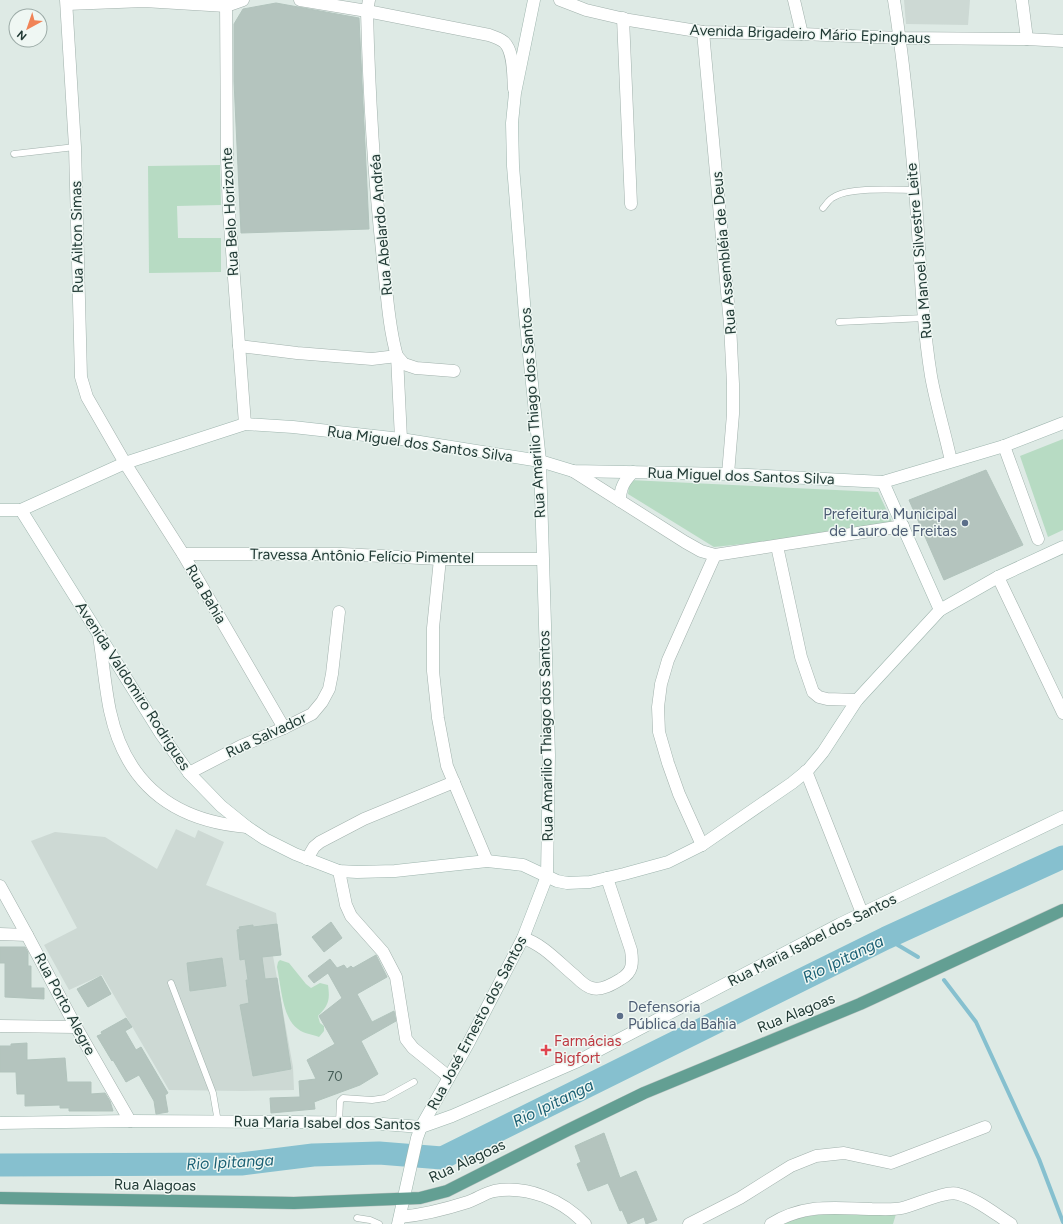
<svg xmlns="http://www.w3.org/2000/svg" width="1063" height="1224" viewBox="0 0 1063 1224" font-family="Figtree,sans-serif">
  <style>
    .built { fill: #cdd9d4 }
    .green { fill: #b7dbc3 }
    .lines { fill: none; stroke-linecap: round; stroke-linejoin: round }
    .stream { stroke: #86c0cf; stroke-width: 4 }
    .river { stroke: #86c0cf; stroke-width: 23 }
    .building { fill: #b4c4be; stroke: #b1c3bc }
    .lane-casing { stroke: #a1b1ac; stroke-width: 7 }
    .street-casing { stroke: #a1b1ac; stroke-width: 13 }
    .secondary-casing { stroke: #9eb5ae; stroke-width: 13 }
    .primary-casing { stroke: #bcc4c2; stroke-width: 13 }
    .lane { stroke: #fff; stroke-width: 6 }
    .street { stroke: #fff; stroke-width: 12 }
    .secondary { stroke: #fff; stroke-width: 12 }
    .primary { stroke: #639f93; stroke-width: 12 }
    .service-dot { fill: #5c6f8a; stroke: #eff7f3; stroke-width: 1.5 }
    .health-dot { fill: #e0444e; stroke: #eff7f3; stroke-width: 1.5 }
    .labels { text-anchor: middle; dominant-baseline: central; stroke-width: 3; stroke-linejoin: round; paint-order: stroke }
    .number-label { font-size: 13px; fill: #455c56 }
    .street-label { font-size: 15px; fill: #203934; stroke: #eff7f3 }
    .service-label { font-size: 15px; fill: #4e5e75; stroke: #eff7f3; text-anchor: end }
    .health-label { font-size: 15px; fill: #be3a42; stroke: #eff7f3; text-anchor: start }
    .water-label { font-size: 16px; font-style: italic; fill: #1b6074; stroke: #eff7f3 }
  </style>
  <rect width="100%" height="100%" fill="#deeae5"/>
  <!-- built -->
  <g class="built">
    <polygon points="904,0 970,0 968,25 906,24"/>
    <polygon points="176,829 195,838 198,830 224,842 206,885 276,913 281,955 273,956 293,1067 294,1090 242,1091 169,1090 102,975 69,990 44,945 77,928 31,841 55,832 105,837 157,869"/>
  </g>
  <!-- green -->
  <g class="green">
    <polygon points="220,165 221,205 177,206 178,238 221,238 221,272 149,273 148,166"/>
    <polygon points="1063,439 1063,530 1048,537 1020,456"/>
    <polygon points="630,480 878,492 895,528 714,547 628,494"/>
    <path d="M280,960L289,963L306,984L311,988L320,983L328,985C330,1000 329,1005 318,1016L320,1023L324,1026V1031L319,1037C312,1034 304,1034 298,1029C282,1018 281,985 277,967L278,962Z"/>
    <polygon points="834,1212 896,1214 893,1224 784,1224 792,1219"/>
  </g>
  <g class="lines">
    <!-- stream -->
    <g class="stream">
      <polyline points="886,938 918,957"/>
      <polyline points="944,980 976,1022 1039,1159 1063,1222"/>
    </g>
    <!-- river -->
    <polyline class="river" points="0,1165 241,1164 313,1155 379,1153 442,1158 886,938 1063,857"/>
  </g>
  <!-- building -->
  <g class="building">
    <polygon points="276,3 359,18 369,229 241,233 234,81 234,24 243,9"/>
    <polygon points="986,470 1023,545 944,580 909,500"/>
    <polygon points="331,922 342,938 324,952 312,937"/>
    <polygon points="277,924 281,955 262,957 265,979 277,978 291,1069 253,1076 240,1005 249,1003 246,980 248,980 245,959 240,960 237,930 240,929 239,927 253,925 253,927"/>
    <polygon points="0,947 25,947 28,952 28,966 31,966 31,988 44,988 44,999 5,997 5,963 0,963"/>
    <polygon points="376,955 387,977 357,994 372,1022 394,1011 396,1021 361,1041 378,1074 360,1085 314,1102 315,1109 271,1113 270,1098 300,1097 299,1081 316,1079 307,1060 335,1044 319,1016 342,998 328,973 314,983 308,976 330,959 337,968 344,965 347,969 351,966 353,968"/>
    <polygon points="222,958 226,986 190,991 187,963"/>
    <polygon points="101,976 111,994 88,1007 77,989"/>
    <polygon points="126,1018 132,1027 125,1031 136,1050 141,1047 168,1093 165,1095 168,1112 156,1114 154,1101 139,1075 126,1082 113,1060 112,1061 97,1036 102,1034 101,1032"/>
    <polygon points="27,1043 27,1060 65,1058 67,1082 91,1082 91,1094 105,1093 110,1101 113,1111 69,1111 69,1108 60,1108 60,1105 25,1106 25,1094 17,1094 16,1072 0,1072 0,1046 11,1046 11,1044"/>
    <polygon points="604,1133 620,1178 636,1171 657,1220 646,1224 644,1217 628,1224 622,1210 620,1211 608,1183 588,1191 577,1164 581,1162 575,1146"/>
  </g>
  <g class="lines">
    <!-- lane casing -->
    <g class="lane-casing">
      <g id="lane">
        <polyline points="14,154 75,147"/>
        <path d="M823,208C826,205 829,199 834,197C850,187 895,190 915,190"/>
        <polyline points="839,322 924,318"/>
        <polyline points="171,983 213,1093 218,1122"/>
        <polyline points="339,1123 340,1101 343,1098 372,1100 385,1098 414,1082"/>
        <polyline points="357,1218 370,1220 379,1224"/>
      </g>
    </g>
    <!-- street casing -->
    <g class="street-casing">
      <g id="street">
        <polyline points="66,0 75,147 81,377 87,397 125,463 183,554 284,728"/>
        <polyline points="226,0 227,159 229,211 245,424"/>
        <path d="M300,0L367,11L489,35C495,37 500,39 504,42C514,51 513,76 514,89"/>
        <path d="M369,0L367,11C369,94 374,177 383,260C387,291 388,325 397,356L401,439"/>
        <polyline points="560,0 586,10 629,20 703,32 802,34 900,38 1027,39 1063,41"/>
        <polyline points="794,0 802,34"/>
        <path d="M894,0C904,63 910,126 915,189C920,251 921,314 931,376C936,404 945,433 951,461"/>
        <polyline points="1022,0 1027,39"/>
        <polyline points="67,4 144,1 226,6 243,0"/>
        <polyline points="623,18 631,204"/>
        <polyline points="703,32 730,324 733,384 733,414 728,474"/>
        <polyline points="239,346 297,353 372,359 397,356 404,364 416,368 454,371"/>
        <polyline points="1004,446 1038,539"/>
        <polyline points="573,471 685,542 701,551 715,555 903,526"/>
        <polyline points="777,546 801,657 813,692 819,697 827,699 857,700"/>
        <polyline points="183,554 342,554 440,559 542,559"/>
        <polyline points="440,559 433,628 433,671 438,718 447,766 487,861"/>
        <polyline points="998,577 1063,713"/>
        <path d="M99,636C103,661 105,687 110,711C126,785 174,821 247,827"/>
        <polyline points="806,771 862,913"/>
        <polyline points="189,773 241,746 284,728 312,714 322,702 329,689 332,674 339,612"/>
        <polyline points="702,845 679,794 668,763 659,732 658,707 661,684 668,660 715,555"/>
        <polyline points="307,859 314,847 320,842 364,819 454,782"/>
        <polyline points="339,871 346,905 351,916 383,952 396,977 406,1039 413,1048 449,1077"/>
        <polyline points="0,886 27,935 76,1027 130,1121"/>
        <polyline points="0,934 27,935"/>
        <path d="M523,938C544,945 558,962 575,976C579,980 586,987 592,988C601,991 613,984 621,979C633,972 633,963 631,950L607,878"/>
        <polyline points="0,1026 76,1027"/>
        <path d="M400,1217C423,1215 446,1209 468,1202C477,1199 485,1193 494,1191C527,1185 563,1200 585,1224"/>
        <polyline points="689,1224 740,1198 791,1166 816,1156 844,1153 891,1163 985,1127"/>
        <path d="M771,1224C805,1203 835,1208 872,1209C882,1209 893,1210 902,1208C916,1205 946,1190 958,1194C977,1199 995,1214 1011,1224"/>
      </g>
    </g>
    <!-- secondary casing -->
    <g class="secondary-casing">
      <g id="secondary">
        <polyline points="883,482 940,610"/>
        <path d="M620,501C620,488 624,481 633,472"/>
        <polyline points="0,510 21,510 125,463 245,424 293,427 401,439 540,461 573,471 728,474 883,482 1004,446 1063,423"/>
        <polyline points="21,510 161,734 189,773 221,806 247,827 265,839 295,854 339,871 357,872 395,871 487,861 523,865 557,881 567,883 590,882 624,874 668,862 702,845 792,783 808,770 823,752 857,700 940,610 998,577 1063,547"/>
        <polyline points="0,1123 130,1121 293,1122 370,1123 421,1127 452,1116 578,1061 840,924 1063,817"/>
        <polyline points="398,1224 417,1138 421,1127 469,1042 523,938 547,876 549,755 540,461 525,315 513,166 512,123 515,93 534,0"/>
      </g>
    </g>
    <!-- primary casing -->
    <g class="primary-casing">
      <polyline id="primary" points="0,1198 294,1203 420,1198 447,1191 568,1130 644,1093 860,1004 1063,910"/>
    </g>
    <!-- lane -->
    <use href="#lane" class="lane"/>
    <!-- street -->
    <use href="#street" class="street"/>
    <!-- secondary -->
    <use href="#secondary" class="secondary"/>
    <!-- primary -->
    <use href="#primary" class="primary"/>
  </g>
  <!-- markers -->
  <g class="service-dot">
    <circle cx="965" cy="523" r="4"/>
    <circle cx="620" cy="1016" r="4"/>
  </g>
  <path class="health-dot" d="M544 1044h4v4h4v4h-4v4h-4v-4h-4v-4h4z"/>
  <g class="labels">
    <!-- number labels -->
    <g class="number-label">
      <text x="335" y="1076">70</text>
    </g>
    <!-- street labels -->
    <g class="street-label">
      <text transform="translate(810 34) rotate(2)">Avenida Brigadeiro Mário Epinghaus</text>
      <text transform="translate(230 212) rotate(-93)">Rua Belo Horizonte</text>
      <text transform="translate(381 225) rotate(-95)">Rua Abelardo Andréa</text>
      <text transform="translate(77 237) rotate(-91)">Rua Ailton Simas</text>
      <text transform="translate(919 251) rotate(-95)">Rua Manoel Silvestre Leite</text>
      <text transform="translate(724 253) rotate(-95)">Rua Assembléia de Deus</text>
      <text transform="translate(533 413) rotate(-94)">Rua Amarilio Thiago dos Santos</text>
      <text transform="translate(420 444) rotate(8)">Rua Miguel dos Santos Silva</text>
      <text transform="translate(741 476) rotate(2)">Rua Miguel dos Santos Silva</text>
      <text transform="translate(362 556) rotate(1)">Travessa Antônio Felício Pimentel</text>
      <text transform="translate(206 594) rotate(60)">Rua Bahia</text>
      <text transform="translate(133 686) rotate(57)">Avenida Valdomiro Rodrigues</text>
      <text transform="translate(266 735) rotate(-25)">Rua Salvador</text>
      <text transform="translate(546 736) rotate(-91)">Rua Amarilio Thiago dos Santos</text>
      <text transform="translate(812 940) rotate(-27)">Rua Maria Isabel dos Santos</text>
      <text transform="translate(65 1004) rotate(62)">Rua Porto Alegre</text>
      <text transform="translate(796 1013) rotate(-22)">Rua Alagoas</text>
      <text transform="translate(477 1023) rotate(-62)">Rua José Ernesto dos Santos</text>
      <text transform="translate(327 1123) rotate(1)">Rua Maria Isabel dos Santos</text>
      <text transform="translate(467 1161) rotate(-25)">Rua Alagoas</text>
      <text transform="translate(155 1185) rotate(1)">Rua Alagoas</text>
    </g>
    <!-- service labels -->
    <g class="service-label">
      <text x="957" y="514">Prefeitura Municipal<tspan x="957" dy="17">de Lauro de Freitas</tspan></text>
      <text x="628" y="1007" text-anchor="start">Defensoria<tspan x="628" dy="17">Pública da Bahia</tspan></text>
    </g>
    <!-- health labels -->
    <g class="health-label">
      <text x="554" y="1041">Farmácias<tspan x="554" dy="17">Bigfort</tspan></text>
    </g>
    <!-- water labels -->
    <g class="water-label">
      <text transform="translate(843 959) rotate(-26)">Rio Ipitanga</text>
      <text transform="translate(553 1103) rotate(-26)">Rio Ipitanga</text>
      <text transform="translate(230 1162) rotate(-3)">Rio Ipitanga</text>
    </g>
  </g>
  <!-- north arrow -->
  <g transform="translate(28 28) rotate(220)"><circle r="19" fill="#eff7f3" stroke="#9caba7"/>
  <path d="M0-3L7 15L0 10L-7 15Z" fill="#f08356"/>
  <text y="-6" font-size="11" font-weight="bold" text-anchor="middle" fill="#203934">N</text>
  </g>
</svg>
